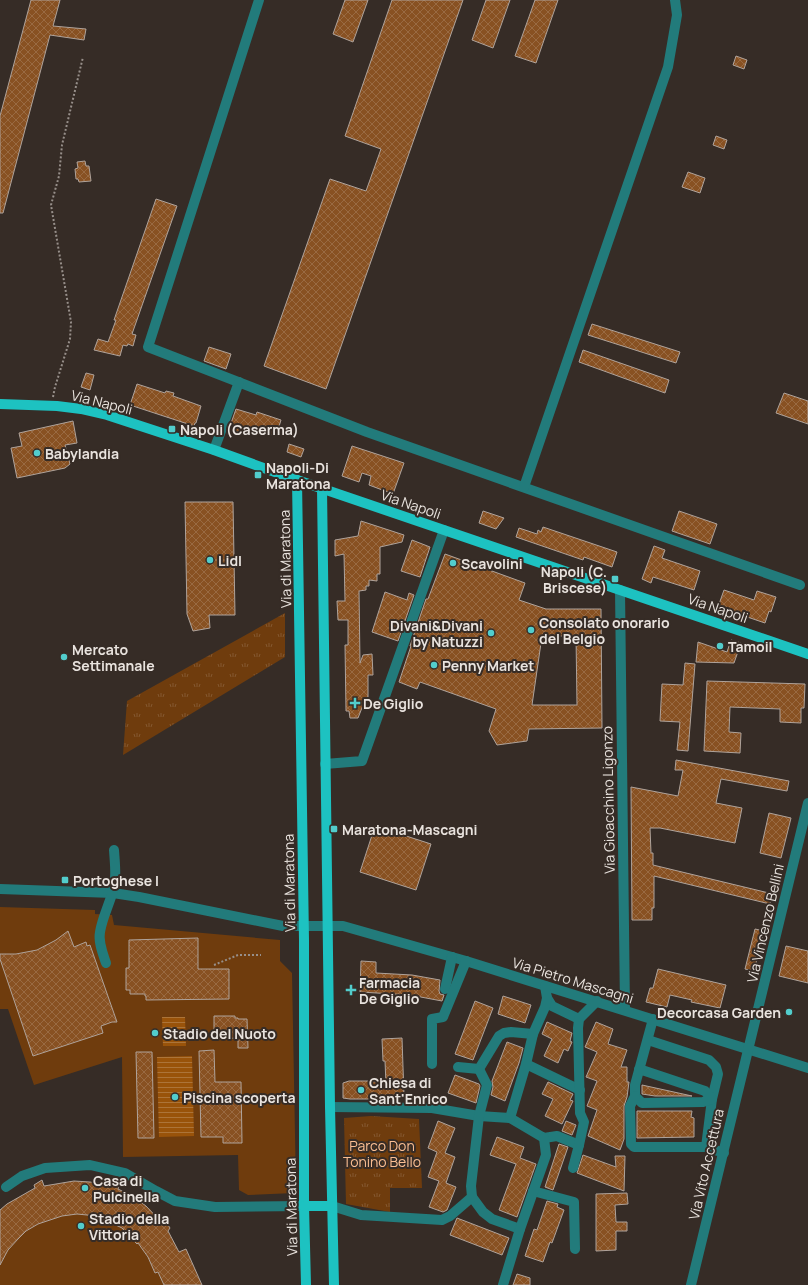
<svg xmlns="http://www.w3.org/2000/svg" width="808" height="1285" viewBox="0 0 808 1285" font-family="Manrope,sans-serif">
  <style>
    .grass { fill: url(#grass-tufts) }
    .pitch { fill: #6f3c0d }
    .water { fill: url(#water-rules) }
    .building { fill: url(#building-cross-hatch); stroke: #afa39b; fill-rule: evenodd }
    .lines { fill: none; stroke-linecap: round; stroke-linejoin: round }
    .path { stroke: #978f8a; stroke-width: 2; stroke-dasharray: 2 2; stroke-linecap: butt }
    .minor { stroke: #227b7b; stroke-width: 10 }
    .major { stroke: #1dc2c1; stroke-width: 10 }
    .poi-dot { fill: #52cdcc; stroke: #362c26; stroke-width: 1.5 }
    .labels { text-anchor: middle; dominant-baseline: central; stroke-width: 4; stroke-linejoin: round; paint-order: stroke }
    .street-label { font-size: 14px; fill: #e9e3de; stroke: #362c26 }
    .poi-label { font-size: 14px; font-weight: bold; fill: #e9e3de; stroke: #362c26; text-anchor: start }
    .park-label { font-size: 14px; fill: #fbbf93; stroke: #362c26 }
  </style>
  <defs>
    <pattern id="grass-tufts" width="24" height="20" patternUnits="userSpaceOnUse"><rect width="24" height="20" fill="#6f3c0d"/><path d="M3 7l-1-3M5 7V3M7 7l1-3M15 17l-1-3M17 17v-4M19 17l1-3" fill="none" stroke="#845830"/></pattern>
    <pattern id="water-rules" width="6" height="5" patternUnits="userSpaceOnUse"><rect width="6" height="5" fill="#99530a"/><path d="M0 2.5h6" fill="none" stroke="#ac7439"/></pattern>
    <pattern id="building-cross-hatch" width="8" height="8" patternUnits="userSpaceOnUse"><rect width="8" height="8" fill="#885122"/><path d="M0 0l8 8M0 8l8-8" fill="none" stroke="#996a42"/></pattern>
  </defs>
  <rect width="100%" height="100%" fill="#362c26"/>
  <!-- grass -->
  <g class="grass">
    <polygon points="285,613 285,657 123,755 127,701"/>
    <polygon points="371,1116 419,1119 422,1188 390,1188 390,1212 346,1204 344,1118"/>
  </g>
  <!-- pitch -->
  <g class="pitch">
    <polygon points="0,907 95,910 95,914 112,915 114,925 280,940 280,961 292,973 296,1188 294,1193 248,1195 239,1190 238,1155 123,1157 122,1057 34,1085 8,1009 0,1009"/>
    <polygon points="44,1186 129,1195 150,1209 173,1241 195,1285 0,1285 0,1211 15,1199"/>
  </g>
  <!-- water -->
  <g class="water">
    <polygon points="162,1017 185,1017 186,1046 163,1046"/>
    <polygon points="192,1056 194,1136 159,1137 157,1057"/>
  </g>
  <!-- building -->
  <g class="building">
    <polygon points="31,0 60,0 53,26 86,29 84,40 50,35 3,213 0,213 0,116"/>
    <polygon points="345,0 368,0 353,42 333,34"/>
    <polygon points="392,0 463,0 326,389 264,366 330,179 366,191 381,149 345,136"/>
    <polygon points="486,0 510,0 493,48 472,40"/>
    <polygon points="535,0 558,0 536,63 515,56"/>
    <polygon points="736,56 747,60 744,69 733,65"/>
    <polygon points="716,136 727,140 724,149 713,145"/>
    <polygon points="85,161 86,166 89,166 91,181 79,182 78,179 76,179 75,169 78,168 77,162"/>
    <polygon points="688,172 705,178 700,193 682,187"/>
    <polygon points="156,199 177,206 132,334 136,335 133,346 128,344 127,346 123,345 120,356 94,350 98,339 108,342 116,320 114,320"/>
    <polygon points="592,324 680,352 676,363 588,335"/>
    <polygon points="209,347 231,354 226,369 204,361"/>
    <polygon points="583,350 669,380 665,393 579,362"/>
    <polygon points="86,373 94,375 90,390 81,387"/>
    <polygon points="137,384 165,393 166,391 174,393 173,396 201,406 196,423 195,423 194,426 130,405"/>
    <polygon points="784,393 808,401 808,424 776,413"/>
    <polygon points="236,409 256,415 257,412 281,420 276,436 253,429 253,430 249,429 247,435 229,429"/>
    <polygon points="73,421 77,443 65,445 70,464 65,468 17,478 11,448 22,446 19,433"/>
    <polygon points="289,444 304,449 301,457 287,452"/>
    <polygon points="352,446 404,463 393,494 369,485 371,476 362,473 359,482 342,476"/>
    <polygon points="185,502 233,502 235,615 209,615 210,628 193,631 187,614"/>
    <polygon points="483,511 504,518 496,529 479,523"/>
    <polygon points="679,511 717,524 710,544 672,531"/>
    <polygon points="361,521 404,535 402,542 380,547 380,574 377,574 377,581 369,580 369,586 366,586 366,590 359,591 360,663 363,655 372,654 373,675 368,675 368,700 365,700 358,718 350,718 349,711 346,711 345,645 348,645 348,620 338,620 337,601 345,601 344,554 335,556 335,540 358,536"/>
    <polygon points="543,527 617,552 612,567 584,557 583,560 516,537 519,528 537,534 538,530 541,532"/>
    <polygon points="412,540 430,547 420,577 401,571"/>
    <polygon points="654,546 665,550 662,558 700,571 694,590 653,577 651,583 642,579"/>
    <path d="M445,554L525,583L519,600L546,609H601L602,728L529,729L527,741L497,745L489,731L496,709L420,682L417,689L399,682L411,646H410L426,599H428ZM542,636H576L577,705H532Z"/>
    <polygon points="724,590 754,600 757,591 776,597 771,612 769,611 765,623 718,607"/>
    <polygon points="385,592 407,600 409,593 414,595 398,641 372,632"/>
    <polygon points="731,640 741,643 734,663 696,662 698,642 727,652"/>
    <polygon points="685,663 695,664 688,751 677,750 680,722 660,721 662,684 683,685"/>
    <polygon points="707,681 805,684 804,708 801,708 801,723 780,722 780,709 730,707 729,732 741,733 740,753 704,751"/>
    <polygon points="676,760 789,781 787,791 721,779 716,803 742,808 735,843 660,828 650,828 651,853 653,853 653,865 773,894 770,904 654,876 654,908 652,908 652,920 632,920 631,787 678,796 683,770 675,770"/>
    <polygon points="769,813 791,818 781,858 760,853"/>
    <polygon points="375,826 431,844 416,890 360,872"/>
    <polygon points="755,929 764,931 754,971 745,969"/>
    <polygon points="68,931 74,947 86,942 87,946 90,945 117,1022 112,1022 101,1026 103,1033 33,1056 0,959 0,954 16,954 37,950 56,940"/>
    <polygon points="198,938 198,969 229,969 229,999 146,1000 146,996 145,996 145,994 130,994 130,990 126,990 126,968 129,968 129,940"/>
    <polygon points="786,946 808,951 808,983 779,976"/>
    <polygon points="361,961 376,962 376,973 412,975 440,980 439,991 440,994 444,995 442,1001 410,995 360,992"/>
    <polygon points="658,969 726,985 720,1008 691,1002 692,1000 670,995 667,1007 646,1002 650,988 653,988"/>
    <polygon points="503,996 531,1005 525,1023 498,1014"/>
    <polygon points="475,1001 493,1008 473,1060 455,1054"/>
    <polygon points="214,1016 235,1016 235,1018 238,1018 238,1019 247,1019 248,1048 238,1048 238,1038 214,1039"/>
    <polygon points="547,1022 572,1033 570,1041 572,1042 568,1051 564,1049 558,1063 544,1056 552,1039 542,1034"/>
    <polygon points="596,1022 613,1029 608,1044 627,1050 621,1067 627,1067 627,1082 629,1082 627,1097 624,1106 624,1139 620,1150 588,1136 597,1110 587,1106 597,1081 586,1077 597,1052 585,1047"/>
    <polygon points="402,1038 404,1096 382,1097 372,1099 350,1099 343,1098 343,1083 349,1081 371,1081 386,1084 385,1061 383,1061 382,1039"/>
    <polygon points="507,1042 523,1048 519,1063 505,1101 491,1095 493,1087 492,1081"/>
    <polygon points="214,1050 215,1082 241,1082 242,1143 223,1143 223,1137 201,1137 199,1051"/>
    <polygon points="136,1052 152,1052 154,1138 138,1138"/>
    <polygon points="455,1075 479,1084 480,1086 476,1103 448,1093"/>
    <polygon points="548,1082 573,1094 570,1100 573,1101 562,1124 545,1116 553,1099 542,1094"/>
    <polygon points="642,1085 692,1096 655,1096 642,1094"/>
    <polygon points="637,1111 692,1111 691,1117 694,1118 694,1137 637,1138"/>
    <polygon points="438,1121 455,1128 445,1153 455,1157 446,1183 456,1187 447,1210 443,1212 429,1207 439,1181 428,1177 437,1152 428,1148"/>
    <polygon points="566,1121 576,1125 572,1135 562,1131"/>
    <polygon points="497,1137 524,1147 520,1158 536,1164 517,1217 499,1210 516,1164 490,1155"/>
    <polygon points="559,1144 568,1147 553,1190 545,1187"/>
    <polygon points="583,1155 616,1167 615,1156 625,1156 624,1191 577,1173"/>
    <polygon points="112,1179 120,1182 118,1189 134,1197 146,1206 163,1224 166,1222 170,1228 168,1231 179,1252 186,1249 202,1285 164,1285 158,1272 155,1273 148,1257 138,1243 137,1244 122,1228 97,1216 77,1214 62,1216 38,1224 26,1231 18,1239 8,1250 0,1265 0,1210 7,1204 35,1188 34,1185 42,1180 44,1186 74,1181 90,1182 110,1185"/>
    <polygon points="627,1193 628,1204 615,1205 616,1222 627,1222 627,1231 616,1231 616,1250 596,1251 596,1194"/>
    <polygon points="547,1201 558,1204 557,1207 564,1210 552,1243 550,1242 543,1262 525,1256 534,1229 537,1230"/>
    <polygon points="457,1218 509,1238 502,1255 450,1235"/>
    <polygon points="517,1274 530,1278 530,1285 513,1285"/>
  </g>
  <g class="lines">
    <!-- path -->
    <g class="path">
      <polyline points="53,397 55,387 70,339 71,322 51,205 59,176 62,145 83,57"/>
      <polyline points="214,965 238,955 261,955"/>
    </g>
    <!-- minor -->
    <g class="minor">
      <polyline points="259,0 148,347 367,432 800,585"/>
      <polyline points="214,450 239,382"/>
      <polyline points="524,487 668,67 677,15 675,0"/>
      <polyline points="620,590 625,1010"/>
      <polyline points="325,764 362,761 444,530"/>
      <polyline points="0,889 113,893 139,897 283,926 343,926 466,961 808,1068"/>
      <path d="M106,963C103,954 98,942 100,932C102,919 108,907 112,894C117,880 115,865 114,850"/>
      <polyline points="445,989 452,957"/>
      <polyline points="547,998 552,1006 579,1019"/>
      <polyline points="648,1040 709,1060 716,1067 718,1074 712,1099 706,1147"/>
      <polyline points="432,1064 432,1019 443,1017 466,961"/>
      <polyline points="526,1064 580,1090"/>
      <polyline points="458,1067 479,1069 499,1036 504,1033 511,1032 533,1034"/>
      <polyline points="639,1069 705,1091 712,1099 703,1102 642,1103 635,1096 635,1085 653,1019"/>
      <polyline points="635,1096 630,1106 631,1144 634,1147 706,1147 724,1153"/>
      <polyline points="330,1107 432,1108 479,1116 510,1118 544,1138 557,1136 579,1145"/>
      <polyline points="510,1118 526,1064 533,1034 545,1007 547,998 545,986"/>
      <polyline points="573,1168 579,1145 584,1122 580,1113 578,1028 579,1019 597,1001"/>
      <polyline points="6,1187 22,1176 45,1168 90,1165 125,1173 156,1191 175,1201 215,1207 304,1206"/>
      <polyline points="533,1191 574,1202 575,1249"/>
      <polyline points="472,1197 483,1212 492,1219 520,1229"/>
      <polyline points="332,1206 361,1215 442,1220 450,1216 472,1197 471,1186 479,1116 487,1085 479,1069"/>
      <polyline points="503,1285 520,1229 546,1155 544,1138"/>
      <polyline points="691,1285 808,803"/>
    </g>
    <!-- major -->
    <g class="major">
      <polyline points="0,404 57,406 81,409 107,415 214,450 297,480 808,654"/>
      <polyline points="297,480 304,940 304,1206 306,1285"/>
      <polyline points="322,488 330,1107 334,1285"/>
      <polyline points="304,1206 332,1206"/>
    </g>
  </g>
  <!-- markers -->
  <g class="poi-dot">
    <rect x="168" y="425" width="8" height="8" rx="2"/>
    <circle cx="37" cy="453" r="4"/>
    <rect x="254" y="471" width="8" height="8" rx="2"/>
    <circle cx="210" cy="560" r="4"/>
    <circle cx="453" cy="563" r="4"/>
    <rect x="611" y="575" width="8" height="8" rx="2"/>
    <circle cx="531" cy="630" r="4"/>
    <circle cx="491" cy="633" r="4"/>
    <circle cx="720" cy="646" r="4"/>
    <circle cx="64" cy="657" r="4"/>
    <circle cx="434" cy="665" r="4"/>
    <path d="M353 697h4v4h4v4h-4v4h-4v-4h-4v-4h4z"/>
    <rect x="330" y="825" width="8" height="8" rx="2"/>
    <rect x="61" y="876" width="8" height="8" rx="2"/>
    <path d="M349 984h4v4h4v4h-4v4h-4v-4h-4v-4h4z"/>
    <circle cx="789" cy="1012" r="4"/>
    <circle cx="155" cy="1033" r="4"/>
    <circle cx="361" cy="1090" r="4"/>
    <circle cx="175" cy="1097" r="4"/>
    <circle cx="85" cy="1188" r="4"/>
    <circle cx="81" cy="1226" r="4"/>
  </g>
  <g class="labels">
    <!-- street labels -->
    <g class="street-label">
      <text transform="translate(102 402) rotate(14)">Via Napoli</text>
      <text transform="translate(411 504) rotate(19)">Via Napoli</text>
      <text transform="translate(285 559) rotate(-91)">Via di Maratona</text>
      <text transform="translate(718 608) rotate(19)">Via Napoli</text>
      <text transform="translate(608 800) rotate(-91)">Via Gioacchino Ligonzo</text>
      <text transform="translate(289 883) rotate(-91)">Via di Maratona</text>
      <text transform="translate(765 923) rotate(-77)">Via Vincenzo Bellini</text>
      <text transform="translate(573 980) rotate(17)">Via Pietro Mascagni</text>
      <text transform="translate(706 1164) rotate(-77)">Via Vito Accettura</text>
      <text transform="translate(291 1207) rotate(-91)">Via di Maratona</text>
    </g>
    <!-- poi labels -->
    <g class="poi-label">
      <text x="180" y="429">Napoli (Caserma)</text>
      <text x="45" y="453">Babylandia</text>
      <text x="266" y="467">Napoli-Di<tspan x="266" dy="16">Maratona</tspan></text>
      <text x="218" y="560">Lidl</text>
      <text x="461" y="563">Scavolini</text>
      <text x="607" y="571" text-anchor="end">Napoli (C.<tspan x="607" dy="16">Briscese)</tspan></text>
      <text x="539" y="622">Consolato onorario<tspan x="539" dy="16">del Belgio</tspan></text>
      <text x="483" y="625" text-anchor="end">Divani&amp;Divani<tspan x="483" dy="16">by Natuzzi</tspan></text>
      <text x="728" y="646">Tamoil</text>
      <text x="72" y="649">Mercato<tspan x="72" dy="16">Settimanale</tspan></text>
      <text x="442" y="665">Penny Market</text>
      <text x="363" y="703">De Giglio</text>
      <text x="342" y="829">Maratona-Mascagni</text>
      <text x="73" y="880">Portoghese I</text>
      <text x="359" y="982">Farmacia<tspan x="359" dy="16">De Giglio</tspan></text>
      <text x="781" y="1012" text-anchor="end">Decorcasa Garden</text>
      <text x="163" y="1033">Stadio del Nuoto</text>
      <text x="369" y="1082">Chiesa di<tspan x="369" dy="16">Sant'Enrico</tspan></text>
      <text x="183" y="1097">Piscina scoperta</text>
      <text x="93" y="1180">Casa di<tspan x="93" dy="16">Pulcinella</tspan></text>
      <text x="89" y="1218">Stadio della<tspan x="89" dy="16">Vittoria</tspan></text>
    </g>
    <!-- park labels -->
    <g class="park-label">
      <text x="382" y="1145">Parco Don<tspan x="382" dy="16">Tonino Bello</tspan></text>
    </g>
  </g>
</svg>
